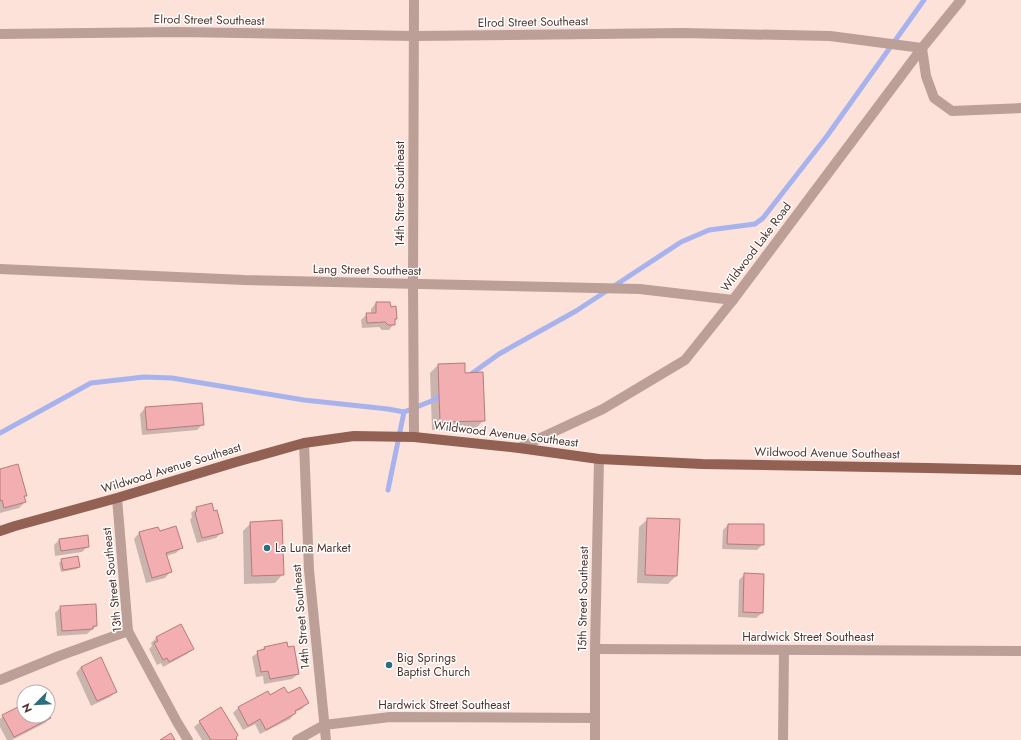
<svg xmlns="http://www.w3.org/2000/svg" width="1021" height="740" viewBox="0 0 1021 740" font-family="Jost,sans-serif">
  <style>
    .shadow { fill: #0003 }
    .lines { fill: none; stroke-linecap: round; stroke-linejoin: round }
    .stream { stroke: #a8b3ed; stroke-width: 5 }
    .building { fill: #f2aeb1; stroke: #b9797c }
    .minor { stroke: #bc9f97; stroke-width: 10 }
    .major { stroke: #926153; stroke-width: 10 }
    .poi-dot { fill: #2b6f7f; stroke: #fff; stroke-width: 1.5 }
    .labels { text-anchor: middle; dominant-baseline: central; stroke-width: 3; stroke-linejoin: round; paint-order: stroke }
    .street-label { font-size: 12px; fill: #4e342d; stroke: #fff }
    .poi-label { font-size: 12px; fill: #4e342d; stroke: #fff; text-anchor: start }
  </style>
  <rect width="100%" height="100%" fill="#fde2da"/>
  <!-- shadow -->
  <g class="shadow">
    <polygon points="376,303 390,308 396,319 394,321 394,324 389,330 382,330 379,327 362,328 361,320 367,314 371,314 371,309"/>
    <polygon points="438,365 484,420 475,429 432,430 430,373"/>
    <polygon points="145,408 202,425 197,430 142,435 140,414"/>
    <polygon points="0,470 26,495 23,497 25,502 19,508 0,513"/>
    <polygon points="197,508 222,532 216,538 197,543 190,520 192,517 191,513"/>
    <polygon points="648,519 676,576 668,584 637,583 639,527"/>
    <polygon points="251,523 283,574 275,583 244,584 243,531"/>
    <polygon points="728,525 763,544 757,550 722,549 723,530"/>
    <polygon points="158,528 159,532 181,548 176,553 166,556 170,572 165,578 146,583 134,539 139,533"/>
    <polygon points="59,540 88,546 82,552 55,556 54,545"/>
    <polygon points="62,560 79,567 77,569 61,572 59,563"/>
    <polygon points="745,574 762,613 756,618 738,617 739,580"/>
    <polygon points="61,607 96,626 87,634 57,636 55,613"/>
    <polygon points="180,625 193,649 187,654 163,667 161,663 157,665 149,649 152,646 151,643 156,638"/>
    <polygon points="286,644 298,674 292,679 264,684 263,676 256,677 252,657 264,648"/>
    <polygon points="100,659 116,692 110,697 91,706 76,673 81,667"/>
    <polygon points="269,696 307,703 302,709 295,712 295,713 290,719 260,734 255,724 243,730 233,713 239,707"/>
    <polygon points="24,705 24,716 48,716 48,714 50,718 45,723 12,740 7,740 0,727 0,719 3,716"/>
    <polygon points="200,722 235,738 236,740 202,740 194,727"/>
  </g>
  <g class="lines">
    <!-- stream -->
    <g class="stream">
      <polyline points="467,377 499,354 576,311 681,242 709,230 755,224 763,218 827,136 924,0"/>
      <polyline points="0,433 91,383 144,377 172,378 304,400 388,409 404,412 434,400 444,393"/>
      <polyline points="388,490 404,412"/>
    </g>
  </g>
  <!-- building -->
  <g class="building">
    <polygon points="376,302 390,302 391,307 396,306 397,319 395,319 395,325 388,325 385,322 367,323 366,313 376,313"/>
    <polygon points="465,363 465,373 483,372 485,421 440,422 438,364"/>
    <polygon points="202,403 204,425 147,430 145,407"/>
    <polygon points="18,464 27,496 24,496 26,502 4,508 2,500 0,501 0,469"/>
    <polygon points="212,503 214,511 217,510 223,533 202,538 195,513 197,511 196,507"/>
    <polygon points="647,518 680,519 677,576 645,575"/>
    <polygon points="282,520 284,575 252,576 250,522"/>
    <polygon points="728,524 764,524 764,545 727,544"/>
    <polygon points="176,526 183,548 166,553 172,572 152,578 139,532 158,527 160,531"/>
    <polygon points="88,535 89,547 61,551 59,539"/>
    <polygon points="78,556 80,567 63,570 61,559"/>
    <polygon points="744,573 764,574 763,613 743,612"/>
    <polygon points="96,604 97,626 93,626 93,629 62,631 60,606"/>
    <polygon points="181,624 194,649 169,662 167,658 163,660 154,643 158,641 156,637"/>
    <polygon points="287,642 288,647 294,646 299,674 270,679 268,671 261,672 257,651 265,649 264,647"/>
    <polygon points="101,657 117,692 97,701 81,667"/>
    <polygon points="284,687 288,693 300,687 309,703 295,711 296,713 266,730 260,719 248,726 238,707 268,691 270,695"/>
    <polygon points="24,704 24,716 48,716 48,712 51,718 14,737 2,715"/>
    <polygon points="221,707 238,735 236,738 237,740 211,740 199,721"/>
    <polygon points="171,733 175,740 160,740"/>
  </g>
  <g class="lines">
    <!-- minor -->
    <g class="minor">
      <polyline points="414,0 413,284 414,437"/>
      <polyline points="0,34 177,32 414,36 683,33 830,36 922,48 926,76 934,98 952,111 1021,108"/>
      <polyline points="0,269 244,280 640,289 733,300"/>
      <polyline points="304,443 309,570 326,740"/>
      <polyline points="519,448 603,409 685,360 733,300 922,48 961,0"/>
      <polyline points="117,498 128,631 177,722 188,740"/>
      <polyline points="595,649 1021,651"/>
      <polyline points="0,680 59,656 128,631"/>
      <polyline points="297,740 324,725 390,717 595,718"/>
      <polyline points="595,740 595,649 599,459"/>
      <polyline points="783,740 784,650"/>
    </g>
    <!-- major -->
    <polyline class="major" points="0,531 15,526 117,498 236,462 304,443 354,436 414,437 519,448 599,459 702,464 928,468 1021,470"/>
  </g>
  <!-- markers -->
  <g class="poi-dot">
    <circle cx="267" cy="548" r="4"/>
    <circle cx="389" cy="665" r="4"/>
  </g>
  <g class="labels">
    <!-- street labels -->
    <g class="street-label">
      <text transform="translate(209 20) rotate(1)">Elrod Street Southeast</text>
      <text transform="translate(533 22) rotate(-1)">Elrod Street Southeast</text>
      <text transform="translate(400 194) rotate(-90)">14th Street Southeast</text>
      <text transform="translate(756 247) rotate(-53)">Wildwood Lake Road</text>
      <text transform="translate(367 270) rotate(1)">Lang Street Southeast</text>
      <text transform="translate(506 434) rotate(7)">Wildwood Avenue Southeast</text>
      <text transform="translate(827 453) rotate(1)">Wildwood Avenue Southeast</text>
      <text transform="translate(171 468) rotate(-17)">Wildwood Avenue Southeast</text>
      <text transform="translate(112 580) rotate(-96)">13th Street Southeast</text>
      <text transform="translate(583 599) rotate(-89)">15th Street Southeast</text>
      <text transform="translate(301 617) rotate(-95)">14th Street Southeast</text>
      <text x="808" y="637">Hardwick Street Southeast</text>
      <text x="444" y="705">Hardwick Street Southeast</text>
    </g>
    <!-- poi labels -->
    <g class="poi-label">
      <text x="275" y="548">La Luna Market</text>
      <text x="397" y="658">Big Springs<tspan x="397" dy="14">Baptist Church</tspan></text>
    </g>
  </g>
  <!-- north arrow -->
  <g transform="translate(36 704) rotate(246)"><circle r="19" fill="#ffffff" stroke="#b8aeab"/>
  <path d="M0-3L7 15L0 10L-7 15Z" fill="#2b6f7f"/>
  <text y="-6" font-size="11" font-weight="bold" text-anchor="middle" fill="#4e342d">N</text>
  </g>
</svg>
